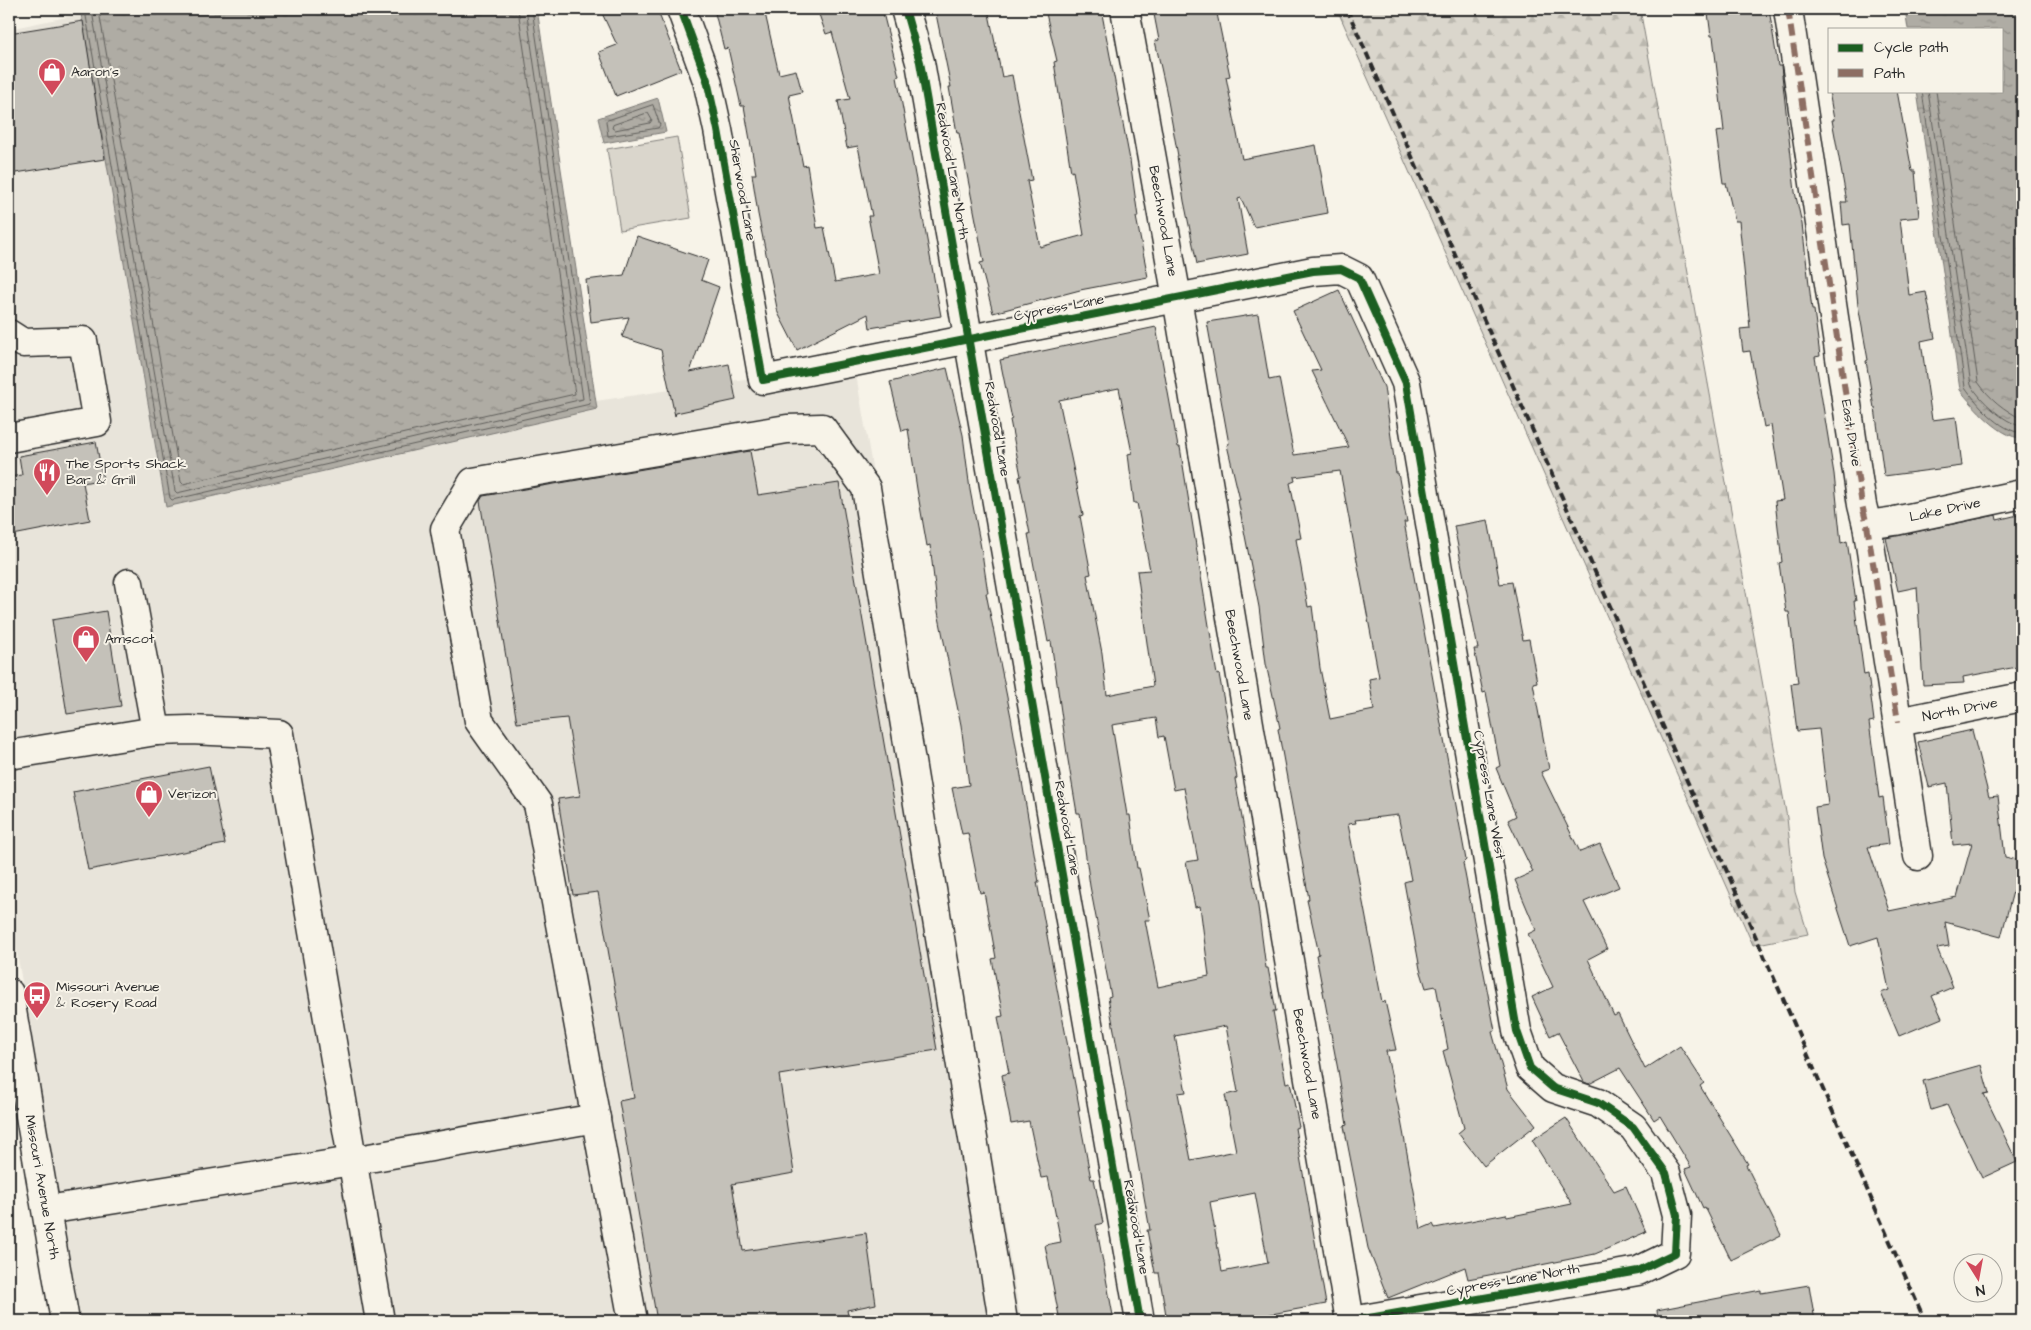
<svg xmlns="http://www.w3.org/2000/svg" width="2031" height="1330" viewBox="0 0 2031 1330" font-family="'Architects Daughter',sans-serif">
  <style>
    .built { fill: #e8e4da }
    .forest { fill: url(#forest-firs); stroke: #82807c }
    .park { fill: #dad6cc; stroke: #82807c }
    .water { fill: url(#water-ripples); stroke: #7a7874 }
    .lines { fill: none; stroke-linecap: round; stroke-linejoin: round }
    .shore { stroke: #605f5b; stroke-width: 1 }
    .building { fill: #c4c1b9; stroke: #2b2b2b; fill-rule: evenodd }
    .minor-casing { stroke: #2b2b2b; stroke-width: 31 }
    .major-casing { stroke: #2b2b2b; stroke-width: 31 }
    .minor { stroke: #f7f3e8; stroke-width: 28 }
    .major { stroke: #f7f3e8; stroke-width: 28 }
    .rail { stroke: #2b2b2b; stroke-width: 4; stroke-dasharray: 8 4; stroke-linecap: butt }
    .quiet { stroke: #8d6e63; stroke-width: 6; stroke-dasharray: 12 6; stroke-linecap: butt }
    .cycleway-casing { stroke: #f7f3e8; stroke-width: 11 }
    .cycleway { stroke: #1b5e20; stroke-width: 8 }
    .labels { text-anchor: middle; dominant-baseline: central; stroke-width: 4; stroke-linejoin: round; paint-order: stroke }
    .poi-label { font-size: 14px; fill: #2b2b2b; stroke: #f7f3e8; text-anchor: start }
    .street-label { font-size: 14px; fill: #2b2b2b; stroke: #f7f3e8 }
  </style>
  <defs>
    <pattern id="forest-firs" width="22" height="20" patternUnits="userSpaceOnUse" patternTransform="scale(1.25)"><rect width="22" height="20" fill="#dad6cc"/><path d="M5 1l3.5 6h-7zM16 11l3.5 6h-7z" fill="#bbb8af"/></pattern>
    <pattern id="water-ripples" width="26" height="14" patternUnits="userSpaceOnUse" patternTransform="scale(1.25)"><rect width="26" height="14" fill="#afaca4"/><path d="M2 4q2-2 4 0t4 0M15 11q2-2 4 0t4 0" fill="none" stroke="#8f8c86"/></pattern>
  </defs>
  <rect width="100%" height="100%" fill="#f7f3e8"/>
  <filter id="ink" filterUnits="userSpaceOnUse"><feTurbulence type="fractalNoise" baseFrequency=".02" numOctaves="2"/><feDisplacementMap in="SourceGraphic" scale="10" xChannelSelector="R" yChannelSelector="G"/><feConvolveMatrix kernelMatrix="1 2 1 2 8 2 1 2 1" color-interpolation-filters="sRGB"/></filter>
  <g filter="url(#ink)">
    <!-- built -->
    <polygon class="built" points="81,14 166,507 596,409 596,401 854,363 1021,1321 81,1321 9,907 9,29"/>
    <!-- forest -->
    <polygon class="forest" points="1337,9 1640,9 1787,818 1795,892 1808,934 1753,945"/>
    <!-- park -->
    <polygon class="park" points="677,137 691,218 620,230 607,149"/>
    <!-- water -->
    <g class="water">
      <polygon points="83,9 537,9 597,409 166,507 81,14"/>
      <path d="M1905,9H2022V438C2000,438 1973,406 1960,390L1917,91H2002V29H1908Z"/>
      <polygon points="658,98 666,132 604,143 598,118"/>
    </g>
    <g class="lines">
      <!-- shore -->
      <g class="shore">
        <polyline points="88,9 86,16 170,498 172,500 590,404 532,9"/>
        <polyline points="94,9 93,17 175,491 177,493 583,399 526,9"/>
        <polyline points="101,9 100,17 181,482 183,484 575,394 518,9"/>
        <path d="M1922,91L1965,387C1977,404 2000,431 2022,433"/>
        <path d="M1928,91L1971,385C1983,403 2001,420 2022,427"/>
        <path d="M1936,91L1978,382C1990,399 2004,410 2022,419"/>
        <polygon points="653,105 660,125 658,128 608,136 606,121"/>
        <polygon points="648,113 652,120 650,123 615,130 612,128 613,125"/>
      </g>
    </g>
    <!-- building -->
    <g class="building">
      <polygon points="600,9 657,9 681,70 616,96 599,52 617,45"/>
      <polygon points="714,9 764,9 779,74 796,70 802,92 789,95 803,166 807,165 817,228 824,227 835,282 879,274 868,216 872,216 858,146 847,148 838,101 850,99 832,32 826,34 817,9 887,9 887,11 883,13 899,76 897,77 941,316 870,328 868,314 797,350 778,313 758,214 752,174 756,174 744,106 741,106 728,48 724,49"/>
      <polygon points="935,9 988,9 1002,77 1012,75 1032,180 1027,181 1040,247 1084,235 1073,171 1071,172 1054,62 1057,61 1045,9 1101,9 1130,160 1138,217 1136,217 1148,277 1080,290 993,313 980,263 984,262 959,133 957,133 949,87 951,87"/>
      <polygon points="1153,9 1216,9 1230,76 1226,77 1242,159 1316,145 1328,213 1254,227 1241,198 1238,199 1248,254 1197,264 1184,201 1177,156 1178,156 1166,90 1155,41 1159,40"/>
      <polygon points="1737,9 1769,9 1778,66 1781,66 1795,192 1802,224 1812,310 1814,310 1820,356 1815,357 1834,474 1841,543 1847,541 1856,601 1854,601 1864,675 1868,674 1874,721 1869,722 1879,798 1883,797 1889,844 1868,847 1889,911 1957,897 1972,843 1953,845 1947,783 1929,787 1918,742 1972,730 1989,797 1998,796 2005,857 2021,861 2001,937 1945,922 1949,946 1937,948 1953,987 1932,996 1942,1018 1899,1036 1881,993 1889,990 1878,937 1850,946 1822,859 1815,807 1828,805 1819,729 1797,731 1791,684 1798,683 1789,612 1786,612 1779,563 1782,562 1775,501 1783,500 1771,425 1764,427 1750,351 1743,352 1740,329 1750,328 1739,221 1735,221 1726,183 1723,183 1716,132 1724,131 1713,36 1711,36 1708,13"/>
      <polygon points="83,21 105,159 9,174 9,33"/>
      <polygon points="1829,91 1897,91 1912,171 1915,171 1919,217 1900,219 1909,295 1926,292 1935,338 1921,341 1932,420 1956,417 1962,466 1884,476 1875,408 1874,408 1866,361 1868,360 1858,305 1850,224 1843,225 1841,202 1847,202 1832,120 1834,120"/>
      <polygon points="637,236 708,260 701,280 719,287 690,372 729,364 736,400 676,413 675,416 661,350 622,337 629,317 591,322 586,280 624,275"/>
      <path d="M1339,290L1384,387L1396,473H1398L1407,522H1404L1466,860L1463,863L1495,1031L1492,1032L1508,1089L1536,1125L1484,1166L1458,1133L1464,1128L1443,1051L1448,1049L1436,986L1426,988L1420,969L1404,882L1411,880L1398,815L1355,820L1356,823L1348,824L1382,1002L1385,1001L1396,1050L1386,1051L1400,1115L1421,1229L1433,1224L1435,1228L1506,1214L1507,1217L1572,1204L1532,1140L1566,1118L1614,1191L1626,1186L1646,1232L1595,1254L1531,1267L1468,1279L1465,1267L1388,1298L1368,1248L1344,1126L1347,1125L1338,1070L1316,955L1319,954L1307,900L1309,899L1278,729L1280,728L1266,664L1259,607L1238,500H1240L1227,445L1229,444L1207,322L1258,314L1269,380L1279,378L1294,455L1349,447L1312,371L1321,370L1293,311ZM1340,471L1379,677L1369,679L1374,710L1330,719L1320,668L1312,606L1308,607L1296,539L1301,538L1290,483L1295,481L1294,477Z"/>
      <path d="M1156,327L1178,447H1180L1217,675L1219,674L1228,723L1227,724L1237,778L1235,779L1258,907L1266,968H1268L1276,1011H1273L1286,1083L1290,1082L1299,1127L1295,1128L1326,1304L1233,1321H1167L1159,1273H1155L1147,1230H1150L1108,997L1111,996L1090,886L1080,813H1077L1067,754L1051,641L1048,642L1028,534H1030L1019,477L1021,476L1010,420L1012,419L1000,360ZM1119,388L1132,453L1128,454L1134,503H1137L1150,570L1137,571L1153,686L1107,695L1102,653L1087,575L1091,574L1080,516L1083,515L1059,400ZM1156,718L1159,737L1164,736L1174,790L1184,788L1198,860L1186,862L1195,907L1200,906L1209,976L1158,987L1145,920H1150L1139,868H1137L1130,815H1127L1112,725ZM1226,1026L1238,1092L1225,1095L1236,1151L1191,1160L1178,1093L1186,1092L1175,1036ZM1255,1193L1268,1263L1222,1272L1210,1202Z"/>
      <polygon points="947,368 963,435 970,490 982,553 988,593 986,593 1011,717 1039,882 1037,882 1080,1111 1078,1111 1091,1179 1094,1179 1103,1223 1096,1225 1114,1321 1060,1321 1045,1245 1061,1242 1048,1177 1041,1178 1029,1121 1011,1124 1002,1075 1009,1073 998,1017 1003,1016 992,959 996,958 984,892 980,893 968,833 962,834 952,788 969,785 961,725 938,612 930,545 927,546 917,489 908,429 902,431 890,382"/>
      <polygon points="96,442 103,479 83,483 90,520 13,535 9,510 9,477 22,475 19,456"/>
      <polygon points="750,451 758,495 839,483 937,1050 779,1075 794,1173 732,1184 743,1251 866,1233 876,1304 847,1310 849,1321 657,1321 619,1101 634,1098 598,892 573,895 558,799 580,796 567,718 517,723 480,501 483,496"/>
      <polygon points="2022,514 2022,666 1963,677 1964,683 1923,685 1917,587 1898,591 1886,538 1996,515 1997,520"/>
      <polygon points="1488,520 1500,584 1512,582 1523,640 1529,639 1537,682 1533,683 1549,769 1541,772 1580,852 1600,844 1619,887 1584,902 1607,949 1588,959 1614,1016 1618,1014 1645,1069 1680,1046 1704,1083 1700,1086 1748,1164 1746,1165 1781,1235 1731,1260 1705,1207 1703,1208 1685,1169 1691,1167 1660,1116 1654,1120 1620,1068 1589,1084 1584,1082 1558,1032 1550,1036 1532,997 1553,987 1528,934 1536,930 1515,880 1533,872 1508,820 1516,816 1496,768 1500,766 1486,692 1483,693 1474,649 1478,649 1454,526"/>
      <polygon points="106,611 121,706 67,714 52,620"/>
      <polygon points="209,766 225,844 88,870 73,792"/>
      <polygon points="1981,1065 1989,1093 1984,1094 2017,1162 1982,1178 1947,1105 1931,1110 1923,1081"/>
      <polygon points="1809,1285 1815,1321 1658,1321 1657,1310 1761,1290 1761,1293"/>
    </g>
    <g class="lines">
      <!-- minor casing -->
      <g class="minor-casing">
        <g id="minor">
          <polyline points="681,9 707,80 718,130 763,380 1313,271 1341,269 1359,278 1406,383 1517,1031 1530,1068 1553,1088 1598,1103 1633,1127 1666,1173 1677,1215 1675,1253 1638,1271 1352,1321"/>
          <polyline points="905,9 920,62 1140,1321"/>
          <polyline points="1125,9 1177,298 1350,1321"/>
          <polyline points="1788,9 1862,505 1867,525 1918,856"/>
          <polyline points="9,334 23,343 83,341 97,422 9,438"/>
          <polyline points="1867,525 1895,521 2022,494"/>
          <polyline points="129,583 156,731"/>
          <polyline points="1898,722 2022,697"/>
          <polyline points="9,755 156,731 190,730 279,734 380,1321"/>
          <polyline points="47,1210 352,1161 596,1118"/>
          <polyline points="633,1321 538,804 479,721 445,529 473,482 787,429 822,428 866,488 1003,1321"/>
        </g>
      </g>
      <!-- major casing -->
      <g class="major-casing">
        <polyline id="major" points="9,993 65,1321"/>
      </g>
      <!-- minor -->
      <use href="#minor" class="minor"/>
      <!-- major -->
      <use href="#major" class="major"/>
      <!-- rail -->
      <polyline class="rail" points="1347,9 1925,1321"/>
      <!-- quiet -->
      <polyline class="quiet" points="1788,9 1862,505 1867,525 1898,722"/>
      <!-- cycleway casing -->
      <g class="cycleway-casing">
        <g id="cycleway">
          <polyline points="681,9 707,80 718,130 763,380 1313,271 1341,269 1359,278 1406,383 1517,1031 1530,1068 1553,1088 1598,1103 1633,1127 1666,1173 1677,1215 1675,1253 1638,1271 1352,1321"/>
          <polyline points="905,9 920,62 1140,1321"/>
        </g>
      </g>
      <!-- cycleway -->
      <use href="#cycleway" class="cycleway"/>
    </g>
  </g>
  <!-- icons -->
  <defs>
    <g id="shop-pin" transform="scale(1.4375)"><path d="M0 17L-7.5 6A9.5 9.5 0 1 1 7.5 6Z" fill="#d1495b" stroke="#f7f3e8"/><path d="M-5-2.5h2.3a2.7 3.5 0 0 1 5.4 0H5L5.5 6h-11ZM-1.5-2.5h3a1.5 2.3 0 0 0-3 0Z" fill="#fff"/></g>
    <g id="restaurant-pin" transform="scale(1.4375)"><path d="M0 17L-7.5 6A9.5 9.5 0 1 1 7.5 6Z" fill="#d1495b" stroke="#f7f3e8"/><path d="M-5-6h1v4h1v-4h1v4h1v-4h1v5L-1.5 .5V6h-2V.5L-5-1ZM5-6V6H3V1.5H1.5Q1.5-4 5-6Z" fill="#fff"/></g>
    <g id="bus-pin" transform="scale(1.4375)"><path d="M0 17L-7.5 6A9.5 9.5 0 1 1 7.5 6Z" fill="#d1495b" stroke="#f7f3e8"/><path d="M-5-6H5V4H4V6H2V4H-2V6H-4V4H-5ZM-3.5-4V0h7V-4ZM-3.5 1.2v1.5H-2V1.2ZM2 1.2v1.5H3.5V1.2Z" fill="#fff"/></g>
  </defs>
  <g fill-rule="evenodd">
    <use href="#shop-pin" x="52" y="72"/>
    <use href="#restaurant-pin" x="47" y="472"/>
    <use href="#shop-pin" x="86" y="639"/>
    <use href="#shop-pin" x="149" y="794"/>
    <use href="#bus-pin" x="37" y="995"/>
  </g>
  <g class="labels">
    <!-- poi labels -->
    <g class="poi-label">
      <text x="71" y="72">Aaron's</text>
      <text x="66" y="464">The Sports Shack<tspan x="66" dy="16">Bar &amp; Grill</tspan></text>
      <text x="105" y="639">Amscot</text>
      <text x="168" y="794">Verizon</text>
      <text x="56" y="987">Missouri Avenue<tspan x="56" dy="16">&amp; Rosery Road</tspan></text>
    </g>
    <!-- street labels -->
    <g class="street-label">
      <text transform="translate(952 171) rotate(80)">Redwood Lane North</text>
      <text transform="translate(742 190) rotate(80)">Sherwood Lane</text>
      <text transform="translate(1163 221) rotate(80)">Beechwood Lane</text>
      <text transform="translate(1059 308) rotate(-11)">Cypress Lane</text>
      <text transform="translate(997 429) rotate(80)">Redwood Lane</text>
      <text transform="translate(1851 433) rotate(81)">East Drive</text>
      <text transform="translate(1945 510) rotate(-12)">Lake Drive</text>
      <text transform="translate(1239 665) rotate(80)">Beechwood Lane</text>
      <text transform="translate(1960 710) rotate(-11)">North Drive</text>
      <text transform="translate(1489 795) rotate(80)">Cypress Lane West</text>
      <text transform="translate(1067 828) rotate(80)">Redwood Lane</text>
      <text transform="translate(1307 1064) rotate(80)">Beechwood Lane</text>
      <text transform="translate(42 1187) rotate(80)">Missouri Avenue North</text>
      <text transform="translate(1136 1227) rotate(80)">Redwood Lane</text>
      <text transform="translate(1513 1280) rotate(-10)">Cypress Lane North</text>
    </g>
  </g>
  <!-- margin -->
  <rect width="2031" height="1330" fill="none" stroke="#f7f3e8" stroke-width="30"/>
  <rect x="15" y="15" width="2001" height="1300" fill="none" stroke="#2b2b2b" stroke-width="2" filter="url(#ink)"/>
  <!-- legend -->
  <rect x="1828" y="28" width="175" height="65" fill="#f7f3e8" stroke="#a5a39c"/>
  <rect x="1838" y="44" width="25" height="8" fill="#1b5e20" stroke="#a5a39c"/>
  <text x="1874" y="52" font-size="15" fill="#2b2b2b">Cycle path</text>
  <rect x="1838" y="69" width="25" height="8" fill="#8d6e63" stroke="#a5a39c"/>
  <text x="1874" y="78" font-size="15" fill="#2b2b2b">Path</text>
  <!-- north arrow -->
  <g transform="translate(1978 1278) rotate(169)"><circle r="24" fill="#f7f3e8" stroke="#a5a39c"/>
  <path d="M0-4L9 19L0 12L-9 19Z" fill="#d1495b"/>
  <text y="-8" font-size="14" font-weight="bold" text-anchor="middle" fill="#2b2b2b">N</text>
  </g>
</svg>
